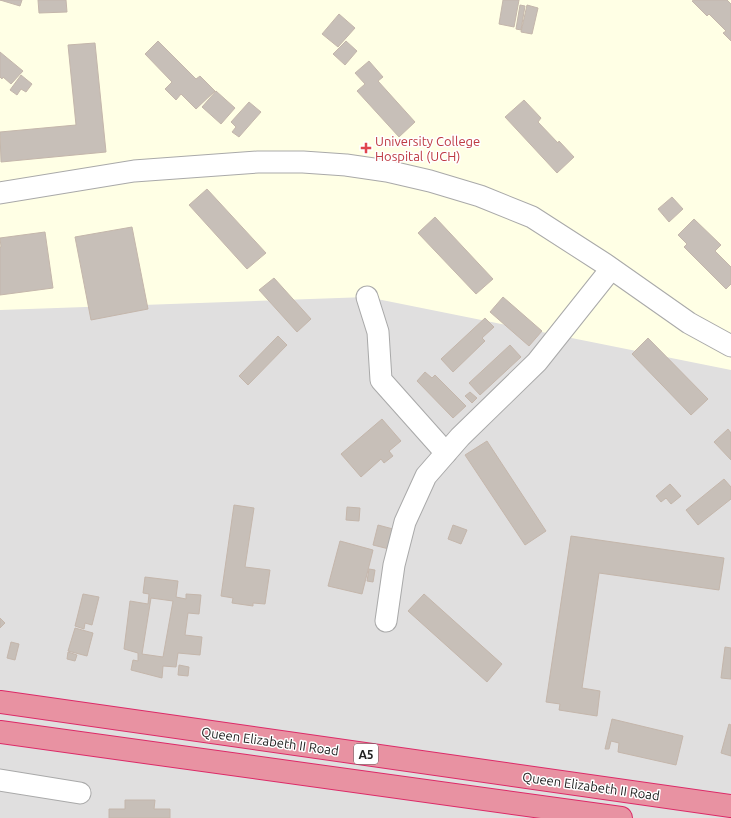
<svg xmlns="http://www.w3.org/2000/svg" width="731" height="818" viewBox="0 0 731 818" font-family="Ubuntu,sans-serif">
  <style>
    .residential { fill: #e0dfdf }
    .education { fill: #ffffe5 }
    .building { fill: #c7bfb8; stroke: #c4b6ab; fill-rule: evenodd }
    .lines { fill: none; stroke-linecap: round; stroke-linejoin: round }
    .minor-casing { stroke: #a9a9a9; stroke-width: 23 }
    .highway-casing { stroke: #dc2a67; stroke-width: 24 }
    .minor { stroke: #fff; stroke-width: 21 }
    .highway { stroke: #e892a2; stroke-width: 22 }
    .health-dot { fill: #e0444e; stroke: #fff; stroke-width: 1.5 }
    .labels { text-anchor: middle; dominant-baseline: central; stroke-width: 3; stroke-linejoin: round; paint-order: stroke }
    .shield { fill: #fff; stroke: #646464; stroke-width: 1 }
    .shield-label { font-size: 12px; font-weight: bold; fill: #222 }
    .health-label { font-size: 13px; fill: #be3a42; stroke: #fff; text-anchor: start }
    .street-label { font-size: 13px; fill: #222; stroke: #fff }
  </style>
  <rect width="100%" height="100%" fill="#f2efe9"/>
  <!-- residential -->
  <rect class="residential" x="0" y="0" width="731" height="818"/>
  <!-- education -->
  <polygon class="education" points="0,0 731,0 731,370 367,297 0,310"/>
  <!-- building -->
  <g class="building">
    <polygon points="0,0 22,0 20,6"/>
    <polygon points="38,0 66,0 67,12 39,13"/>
    <polygon points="503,0 519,0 514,27 499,24"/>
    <polygon points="694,0 727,0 731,4 731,41 723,33 726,31 709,14 707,16 692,1"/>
    <polygon points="520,5 525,6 521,30 516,29"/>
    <polygon points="527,5 538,8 532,34 521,32"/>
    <polygon points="339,14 355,28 338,47 322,34"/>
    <polygon points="158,41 196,79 200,76 215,91 196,109 181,94 176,100 165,89 172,82 145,54"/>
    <polygon points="346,41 357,51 345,65 333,54"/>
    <polygon points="95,43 106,152 1,162 0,132 76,125 68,45"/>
    <polygon points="0,52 23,71 11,84 3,77 2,79 0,77"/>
    <polygon points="369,61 383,77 378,81 415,122 399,137 357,91 365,84 355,73"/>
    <polygon points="21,75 32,84 26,92 21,89 17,95 10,90"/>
    <polygon points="216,91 235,108 221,124 202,107"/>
    <polygon points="524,100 541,118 538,122 558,143 559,141 574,157 557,173 505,117"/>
    <polygon points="249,102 261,112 239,137 232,132 236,127 231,122"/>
    <polygon points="207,189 266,253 247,269 189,205"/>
    <polygon points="672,197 683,209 669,222 658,209"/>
    <polygon points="435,217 493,279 476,294 418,233"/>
    <polygon points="694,219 721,245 715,251 731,267 731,284 726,289 684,247 687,244 678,235"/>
    <polygon points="132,227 148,309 91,320 75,237"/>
    <polygon points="45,232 53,288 0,295 0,247 1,247 0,238"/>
    <polygon points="274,278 311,319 297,332 259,290"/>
    <polygon points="503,297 542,331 529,346 490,312"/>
    <polygon points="485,318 494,327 482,338 485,341 453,372 441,359"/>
    <polygon points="278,336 287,345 248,385 239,376"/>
    <polygon points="648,338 708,399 691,415 632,354"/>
    <polygon points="510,345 521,357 480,395 469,383"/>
    <polygon points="425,372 432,378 435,375 466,406 453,418 417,381"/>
    <polygon points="470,392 477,398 472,403 465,396"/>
    <polygon points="382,419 401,441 389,451 393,456 384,463 381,459 361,477 341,454"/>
    <polygon points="728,429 731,433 731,460 714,442"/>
    <polygon points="487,441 546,531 525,545 465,455"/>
    <polygon points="724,479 731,487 731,499 698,525 686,510"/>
    <polygon points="670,484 681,496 671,504 666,498 661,502 656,496"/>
    <polygon points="234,505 254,508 245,567 270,570 265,604 253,603 253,606 232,603 233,598 221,596"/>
    <polygon points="347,507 360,508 359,521 346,520"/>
    <polygon points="378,525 393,529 389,549 373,545"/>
    <polygon points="453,525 467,530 461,544 448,539"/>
    <polygon points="571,536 724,558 719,590 599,573 582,688 600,691 597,716 559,710 560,704 546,702"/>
    <polygon points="340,541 373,550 362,594 328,586"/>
    <polygon points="369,569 375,570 373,582 367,581"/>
    <path d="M145,577L178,581L176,597L186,599V594L201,595L199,614L188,613L185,635L202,637L200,655L178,653L176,667L163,666L162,678L131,670L133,660L138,661V653L124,649L130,601L148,604L149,594L143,593ZM151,598L173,601L163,657L142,654Z"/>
    <polygon points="83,594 99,597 92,625 85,623 84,629 75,626"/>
    <polygon points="424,594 502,664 487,682 408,611"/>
    <polygon points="0,618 5,623 0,628"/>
    <polygon points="75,628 93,633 87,656 68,651"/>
    <polygon points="11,642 19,644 15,660 7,658"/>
    <polygon points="725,647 731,648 731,679 721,678"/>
    <polygon points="68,652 77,655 75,661 67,659"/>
    <polygon points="179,665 189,667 188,676 178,675"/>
    <polygon points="612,719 683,736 676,765 618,752 619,743 611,741 609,749 605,749"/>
    <polygon points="729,724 731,725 731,756 721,753"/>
    <polygon points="125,800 155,800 154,809 170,809 170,818 109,818 109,809 125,809"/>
  </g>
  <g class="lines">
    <!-- minor casing -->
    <g class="minor-casing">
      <g id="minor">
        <polyline points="0,193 134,171 258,162 303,162 346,165 387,171 430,181 480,196 532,217 605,264 689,323 731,346"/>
        <polyline points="367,297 378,332 381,380 446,453"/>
        <polyline points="386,621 394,565 405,522 426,476 460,437 537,362 611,269"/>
        <polyline points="0,780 80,793"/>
      </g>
    </g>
    <!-- highway casing -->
    <g class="highway-casing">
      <g id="highway">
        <polyline points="0,702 731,806"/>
        <polyline points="0,732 621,818"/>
      </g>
    </g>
    <!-- minor -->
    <use href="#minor" class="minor"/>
    <!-- highway -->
    <use href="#highway" class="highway"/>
  </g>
  <!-- markers -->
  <path class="health-dot" d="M364 142h4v4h4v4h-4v4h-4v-4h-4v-4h4z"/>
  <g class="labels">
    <!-- shield labels -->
    <rect class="shield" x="354" y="744" width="24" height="20" rx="3"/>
    <g class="shield-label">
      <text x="366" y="754">A5</text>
    </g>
    <!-- health labels -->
    <g class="health-label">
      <text x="375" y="141">University College<tspan x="375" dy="15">Hospital (UCH)</tspan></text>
    </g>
    <!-- street labels -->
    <g class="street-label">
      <text transform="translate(270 741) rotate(8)">Queen Elizabeth II Road</text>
      <text transform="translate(591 786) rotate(8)">Queen Elizabeth II Road</text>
    </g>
  </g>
</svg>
